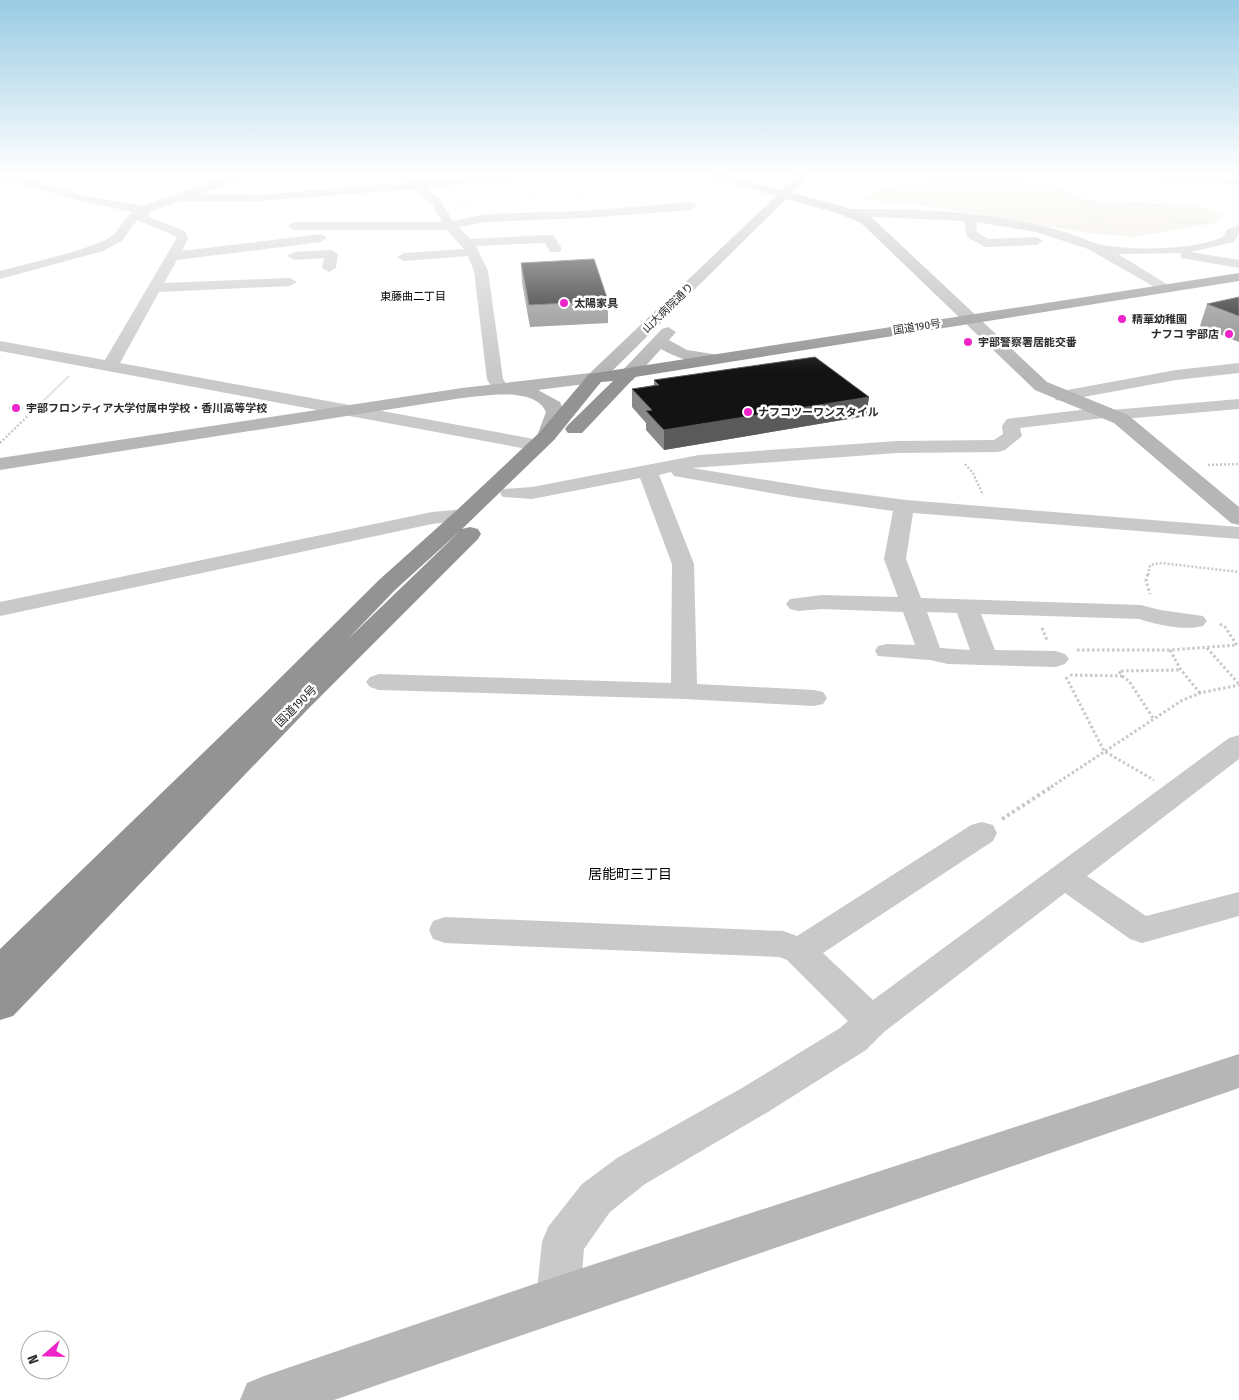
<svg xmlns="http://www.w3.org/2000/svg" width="1239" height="1400" viewBox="0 0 1239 1400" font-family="'Fira Sans Condensed','Noto Sans JP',sans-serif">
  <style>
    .green { fill: #ebe6d9 }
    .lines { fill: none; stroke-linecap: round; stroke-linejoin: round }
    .path-far4 { stroke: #c9c9c9; stroke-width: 1; stroke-dasharray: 1 1; stroke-linecap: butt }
    .path-far3 { stroke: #c9c9c9; stroke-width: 2; stroke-dasharray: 1 1; stroke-linecap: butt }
    .path-far2 { stroke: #c9c9c9; stroke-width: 2.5; stroke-dasharray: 2 2; stroke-linecap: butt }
    .path-far1 { stroke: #c9c9c9; stroke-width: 3; stroke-dasharray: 2.5 2.5; stroke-linecap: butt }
    .path { stroke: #c9c9c9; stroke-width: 4; stroke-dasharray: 3 3; stroke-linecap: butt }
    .street { fill: #c9c9c9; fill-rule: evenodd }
    .secondary { fill: #b6b6b6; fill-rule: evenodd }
    .highway { fill: #939393; fill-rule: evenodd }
    .wall { fill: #898989 }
    .shaded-wall { fill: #5a5a5a }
    .building { fill: #131313; stroke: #5a5a5a }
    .poi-dot { fill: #ee23c8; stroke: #fff; stroke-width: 2 }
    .labels { text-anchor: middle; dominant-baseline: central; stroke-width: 5; stroke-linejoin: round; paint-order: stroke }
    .far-neighbourhood-label { font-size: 11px; fill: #000; stroke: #fff }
    .far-poi-label { font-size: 11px; font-weight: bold; fill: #2c2c2c; stroke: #fff; text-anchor: start }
    .far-street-label { font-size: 11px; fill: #2c2c2c; stroke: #fff }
    .street-label { font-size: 12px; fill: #2c2c2c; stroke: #fff }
    .neighbourhood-label { font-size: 14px; fill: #000; stroke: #fff }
  </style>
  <rect width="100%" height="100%" fill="#fff"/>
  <!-- green -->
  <path class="green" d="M994,175L1060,187L1077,197L1099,203L1190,204L1226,215L1212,223L1133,237L1088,233L921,205L859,199C887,181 960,177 994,175Z"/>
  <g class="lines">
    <!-- path-far4 -->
    <g class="path-far4">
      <polyline points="562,175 563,182 591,181"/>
      <polyline points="651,175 657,186 672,191"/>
      <polyline points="309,176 321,175"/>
      <polyline points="598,181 653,180"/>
      <polyline points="519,191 527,196 553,193 558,197 583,196 576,188 580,187 578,182"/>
      <polyline points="1085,200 1158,205 1171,210 1170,220 1172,223 1215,224"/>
      <polyline points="456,203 473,203"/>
      <polyline points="1209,217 1216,224"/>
      <polyline points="1117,234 1075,208 1127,206"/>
    </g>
    <!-- path-far3 -->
    <polyline class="path-far3" points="35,409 69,376"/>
    <!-- path-far2 -->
    <g class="path-far2">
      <polyline points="0,443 37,407"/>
      <polyline points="965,464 973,473 983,495"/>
      <polyline points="1208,465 1239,464"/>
      <polyline points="1148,575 1150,565 1161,563 1239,572"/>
    </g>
    <!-- path-far1 -->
    <g class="path-far1">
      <polyline points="1148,574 1146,581 1150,594"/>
      <polyline points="1042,628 1047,640"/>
      <polyline points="1207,648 1239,684"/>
      <polyline points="1077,650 1170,650"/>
      <polyline points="1070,675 1122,676 1119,671 1181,670"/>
      <polyline points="1122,676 1129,681 1153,718"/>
      <polyline points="1066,677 1104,751 1154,780"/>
      <polyline points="1200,693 1181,670 1170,650 1237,645 1225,627 1218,623"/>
      <polyline points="1051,787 1181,701 1200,693 1239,685"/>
    </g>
    <!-- path -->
    <polyline class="path" points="1002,819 1053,786"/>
    <!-- street -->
    <g class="street">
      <path d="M0,175H12L86,196L142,206L233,175H249L201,194L259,195L490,175H528L523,178L426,188L439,198L453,221L486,214L584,211L691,202L697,206L691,210L584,218L486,222L459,227L470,239L549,235L554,236L562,249L560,252H550L545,243L476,246L488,271L503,379L510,389L507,393H495L487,379L474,271L468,256L404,261L397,257L404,253L464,249L447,230H294L288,226L294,222H442L431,202L424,199L415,189L259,201H182L149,212V217L185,231L188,239L182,251L321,234L327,238L321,242L177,260L164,283L290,278L297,282L290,286L159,292L120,363L545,441L547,445L545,449L538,451L0,351V341L105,360L176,239L175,236L137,220L122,241L103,251L0,279V271C24,264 97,249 113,235C121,228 123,218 133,212L81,201L0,178Z"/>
      <path d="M700,175H731C725,180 706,180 700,175Z"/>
      <polygon points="1142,175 1190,175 1239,179 1239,185 1147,178"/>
      <path d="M853,209C905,209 957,210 1008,219C1029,223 1050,227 1071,234C1081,237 1093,244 1103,245C1136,251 1193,250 1223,237L1227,229L1239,225V233L1234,242L1191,252L1239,260V268L1181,258V253L1118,254L1170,286L1172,289L1165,293L1088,249L1036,232L976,222L977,232L988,239L1037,237L1043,241L1037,245L985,247L967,237L964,221L849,216L847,213L849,210Z"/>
      <polygon points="331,250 338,254 336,268 329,272 322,268 324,258 294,260 287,256 294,252"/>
      <polygon points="1239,363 1239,373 1176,380 1062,401 1056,400 1053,396 1056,392 1062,391 1176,370"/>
      <path d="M1239,399V409L1111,420L1104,418L1020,428L1022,436L1005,450L998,452L897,453L692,468L822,489L906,500L1239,527V539L913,513L906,559L921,598L1141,605L1160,610L1203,616L1207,621L1203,626C1184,631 1158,625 1139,619L981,614L995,650L1056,651L1065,654L1069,659L1065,664L1056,667L948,664L930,660L878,656L875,651L878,646L887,644L915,645L903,612L822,609L798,611L790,609L786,604L790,599L822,595L898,597L884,559L893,511L794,497L674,476L671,472L659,475L694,564L697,684L814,690L823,692L827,698L823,704L814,706L684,699L379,690L370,687L366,682L370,677L379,674L671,683L672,564L640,478L532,499L503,497L500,493L503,489L532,487L699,455L897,441L994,440L1003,434L1002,426L1007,419L1013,418L1105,407L1112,410ZM927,612L957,613L970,650L940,648Z"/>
      <polygon points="465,509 472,511 475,515 472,519 432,524 0,616 0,602 432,512"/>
      <polygon points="1239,735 1239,759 1087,876 1146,916 1239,892 1239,916 1142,943 1130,939 1065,893 884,1032 866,1050 768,1112 645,1184 610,1212 584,1249 580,1299 573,1314 558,1321 543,1314 536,1299 542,1242 548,1227 582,1184 617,1158 742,1088 840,1028 848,1021 787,960 779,957 445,943 433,939 429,930 433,921 445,917 783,931 797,936 971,825 982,822 993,825 997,833 993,841 823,953 873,1000 1229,738"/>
    </g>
    <!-- secondary -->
    <g class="secondary">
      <path d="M716,175H726L782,190L797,175H810L792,193L845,207L871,217L1047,382L1128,415L1239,507V525L1231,523L1114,423L1035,390L861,223L837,213L786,199L601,382L538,390L560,402L564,412L554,440H540L537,436L546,412C535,386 483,396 462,398L0,470V458L462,388L590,373L776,196L716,179Z"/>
      <path d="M668,327L676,332L669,340L687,350L719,355L722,359L719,363C701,367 677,358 661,349L632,381H620L617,377L620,373L662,329Z"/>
      <polygon points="1239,1054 1239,1088 334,1400 240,1400 247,1383 264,1376 558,1276"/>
    </g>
    <!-- highway -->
    <path class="highway" d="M1239,273V281L635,377L582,433H568L565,429L568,425L613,381L601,382L554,440L462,529L470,527L478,529L481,534L478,539L308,709L13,1016L0,1020V949L262,696L379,580L457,510L540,432L589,374ZM460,531L348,639L395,590Z"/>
  </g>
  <!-- wall -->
  <g class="wall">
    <polygon points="521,263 608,301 608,323 530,327 522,283"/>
    <polygon points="1239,297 1239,342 1200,326 1207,304"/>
    <polygon points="654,380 869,397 866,416 664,450 646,430 646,423 632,407 632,389 654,385"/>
  </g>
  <!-- shaded-wall -->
  <polygon class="shaded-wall" points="869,397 866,416 664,450 664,430"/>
  <!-- building -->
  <g class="building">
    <polygon points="594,259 608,301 529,305 521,263"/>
    <polygon points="1239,297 1239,316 1207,304"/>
    <polygon points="815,357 869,397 664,430 646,411 652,410 632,389 659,385 654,380"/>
  </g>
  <!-- sky -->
  <linearGradient id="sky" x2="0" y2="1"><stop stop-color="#99cbe4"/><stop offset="0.47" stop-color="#fff"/><stop offset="1" stop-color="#fff" stop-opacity="0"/></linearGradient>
  <rect width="1239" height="371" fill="url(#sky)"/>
  <!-- markers -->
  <g class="poi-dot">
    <circle cx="564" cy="303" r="5"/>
    <circle cx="1122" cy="319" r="5"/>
    <circle cx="1229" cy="334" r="5"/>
    <circle cx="968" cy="342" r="5"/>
    <circle cx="16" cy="408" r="5"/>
    <circle cx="748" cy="412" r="5"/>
  </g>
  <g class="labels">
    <!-- far-neighbourhood labels -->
    <g class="far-neighbourhood-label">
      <text x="413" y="296">東藤曲二丁目</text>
    </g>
    <!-- far-poi labels -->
    <g class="far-poi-label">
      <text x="574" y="303">太陽家具</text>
      <text x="1132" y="319">精華幼稚園</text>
      <text x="1219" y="334" text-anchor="end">ナフコ 宇部店</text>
      <text x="978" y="342">宇部警察署居能交番</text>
      <text x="26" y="408">宇部フロンティア大学付属中学校・香川高等学校</text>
      <text x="758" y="412">ナフコツーワンスタイル</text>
    </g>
    <!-- far-street labels -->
    <g class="far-street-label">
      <text transform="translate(668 308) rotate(-44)">山大病院通り</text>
      <text transform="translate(917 327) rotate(-9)">国道190号</text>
    </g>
    <!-- street labels -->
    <g class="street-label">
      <text transform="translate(296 706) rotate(-45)">国道190号</text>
    </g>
    <!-- neighbourhood labels -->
    <g class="neighbourhood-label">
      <text x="630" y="874">居能町三丁目</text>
    </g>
  </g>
  <!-- north arrow -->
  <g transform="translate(45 1355) rotate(250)"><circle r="24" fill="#ffffff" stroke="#ababab"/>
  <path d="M0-4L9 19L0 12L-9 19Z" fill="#ee23c8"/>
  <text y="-8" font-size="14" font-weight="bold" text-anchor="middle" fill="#2c2c2c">N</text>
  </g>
</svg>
